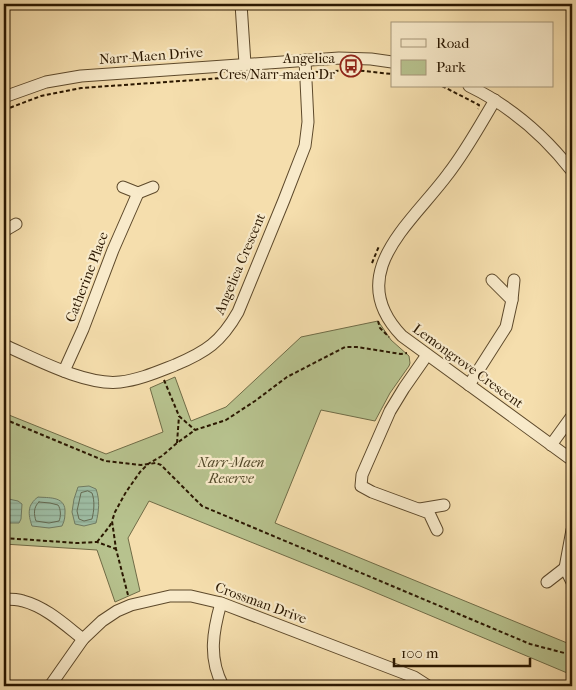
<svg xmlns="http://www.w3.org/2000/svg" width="576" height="690" viewBox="0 0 576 690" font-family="'IM FELL French Canon',serif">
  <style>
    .green { fill: #b7c28e; stroke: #706c47 }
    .water { fill: url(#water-rules); stroke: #707b62 }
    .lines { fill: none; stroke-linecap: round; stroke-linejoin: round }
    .shore { stroke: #646a52; stroke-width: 1 }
    .minor-casing { stroke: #5d492b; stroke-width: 13 }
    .path { stroke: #2a1700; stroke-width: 2; stroke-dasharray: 4 2.5; stroke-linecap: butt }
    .minor { stroke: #f8eaca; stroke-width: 11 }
    .labels { text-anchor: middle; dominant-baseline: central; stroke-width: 4.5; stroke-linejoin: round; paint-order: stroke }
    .street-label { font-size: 14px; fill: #2a1700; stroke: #f8eaca }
    .poi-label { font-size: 14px; fill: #2a1700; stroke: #f8eaca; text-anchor: end }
    .park-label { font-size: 14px; font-style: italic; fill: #544a2b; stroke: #f8eaca }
  </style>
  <defs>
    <pattern id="water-rules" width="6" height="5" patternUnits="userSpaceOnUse" patternTransform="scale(1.25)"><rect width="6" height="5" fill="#9ebda4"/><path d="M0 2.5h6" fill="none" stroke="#88a28b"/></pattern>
  </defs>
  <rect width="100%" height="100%" fill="#f5dead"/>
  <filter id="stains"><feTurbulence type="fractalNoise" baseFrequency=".004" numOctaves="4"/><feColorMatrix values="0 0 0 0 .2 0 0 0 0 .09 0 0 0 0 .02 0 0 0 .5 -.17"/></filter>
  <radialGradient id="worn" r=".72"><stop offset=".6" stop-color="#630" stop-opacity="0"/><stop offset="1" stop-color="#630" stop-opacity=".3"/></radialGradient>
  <!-- green -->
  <polygon class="green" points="378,321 391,340 409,356 410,363 409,366 390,393 375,421 321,410 275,523 572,645 572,675 360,586 149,501 128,538 140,591 115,602 97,550 4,544 4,413 106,454 163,432 150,388 175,377 191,421 226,407 301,337"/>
  <!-- water -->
  <g class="water">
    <path d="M89,486L96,489C100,500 99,511 96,523L84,526L75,524L72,512L74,499L78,487Z"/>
    <path d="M38,497C48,498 64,496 65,510C65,516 65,520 62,526L49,528L32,526C28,514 27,505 38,497Z"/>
    <polygon points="4,498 18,501 22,504 21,519 19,523 4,523"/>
  </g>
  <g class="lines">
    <!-- shore -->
    <g class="shore">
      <path d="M88,491L92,493C95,501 94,511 92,519L84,521L79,519L77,511L81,493Z"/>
      <path d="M39,502L50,503L58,505C61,509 61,517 59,521L49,523L36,521C34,515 33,507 39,502Z"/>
    </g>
    <!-- minor casing -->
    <g class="minor-casing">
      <g id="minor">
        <polyline points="241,4 245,64"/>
        <path d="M469,86C510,106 544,135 572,171"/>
        <polyline points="4,97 46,82 81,76 339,58 371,59 392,62"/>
        <path d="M495,100C480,125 466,151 448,174C412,223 342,274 402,336L572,460"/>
        <polyline points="123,187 138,193 153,187"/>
        <polyline points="4,231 16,224"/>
        <polyline points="492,280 512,300"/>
        <path d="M4,345C36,359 86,386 120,382C139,380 157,372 175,365C206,352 221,342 238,312L284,200L305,146L308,122L305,60"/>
        <polyline points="427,355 404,388 390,411 362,475 361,486 372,492 429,513 437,530"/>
        <polyline points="64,371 83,329 113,250 138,193"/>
        <polyline points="469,385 506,327 512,300 514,280"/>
        <polyline points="551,445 572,416"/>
        <polyline points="420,509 444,505"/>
        <polyline points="565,568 572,530"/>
        <polyline points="547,582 565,568 572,582"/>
        <path d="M4,599C10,599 17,599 23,601C46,607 65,625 83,639"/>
        <path d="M221,603C213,631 208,658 223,686"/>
        <polyline points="50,686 83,639 102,621 117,611 131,605 170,596 191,596 221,603 414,677 428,686"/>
      </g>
    </g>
    <!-- path -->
    <g class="path">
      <polyline points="315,72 354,70 392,74"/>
      <polyline points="442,86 479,105 478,109"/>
      <polyline points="4,110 41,96 81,88 295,73"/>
      <polyline points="372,263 379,246"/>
      <polyline points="378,321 380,328 389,337"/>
      <polyline points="164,380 179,416 195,430"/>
      <polyline points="4,419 105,461 141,465 156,463 161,465 202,506 530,644 572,655"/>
      <polyline points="177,443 179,416"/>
      <polyline points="4,538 77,543 97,542 116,549"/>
      <polyline points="97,542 109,527 112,522"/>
      <polyline points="128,595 116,549 112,521 115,512 126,492 140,472 148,464 162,456 177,443 195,430 226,420 255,401 287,377 345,347 357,347 401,354 407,353"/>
    </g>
    <!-- minor -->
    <use href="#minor" class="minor"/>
  </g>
  <!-- icons -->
  <defs>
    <g id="bus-ring" transform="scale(1.125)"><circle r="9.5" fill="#f8eaca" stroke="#8f2418" stroke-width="1.5"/><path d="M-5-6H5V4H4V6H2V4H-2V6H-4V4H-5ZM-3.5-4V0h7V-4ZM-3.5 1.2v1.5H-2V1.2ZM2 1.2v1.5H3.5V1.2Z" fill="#8f2418"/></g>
  </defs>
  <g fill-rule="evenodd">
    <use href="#bus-ring" x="351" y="66"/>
  </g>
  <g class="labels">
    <!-- street labels -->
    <g class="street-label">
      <text transform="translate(151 56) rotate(-4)">Narr-Maen Drive</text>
      <text transform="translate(240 264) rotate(-67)">Angelica Crescent</text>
      <text transform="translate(87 277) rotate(-69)">Catherine Place</text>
      <text transform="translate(468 366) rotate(36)">Lemongrove Crescent</text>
      <text transform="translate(261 603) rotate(20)">Crossman Drive</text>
    </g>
    <!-- poi labels -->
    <g class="poi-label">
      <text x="335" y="58">Angelica<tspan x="335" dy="16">Cres/Narr-maen Dr</tspan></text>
    </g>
    <!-- park labels -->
    <g class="park-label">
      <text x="231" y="462">Narr-Maen<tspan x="231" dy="16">Reserve</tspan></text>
    </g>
  </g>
  <!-- margin -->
  <rect width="576" height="690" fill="none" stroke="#f5dead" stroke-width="20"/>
  <rect x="5" y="5" width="566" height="680" fill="none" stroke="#2a1700" stroke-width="2.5"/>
  <rect x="10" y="10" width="556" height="670" fill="none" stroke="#2a1700"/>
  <!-- legend -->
  <rect x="391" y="22" width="162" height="65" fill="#f8eaca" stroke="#a69679"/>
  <rect x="401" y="39" width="25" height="8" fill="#f8eaca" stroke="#a69679"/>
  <text x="436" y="48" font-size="15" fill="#2a1700">Road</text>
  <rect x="401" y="60" width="25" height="15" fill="#b7c28e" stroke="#a69679"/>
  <text x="436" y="72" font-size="15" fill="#2a1700">Park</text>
  <!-- scale -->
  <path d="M394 658v8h136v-8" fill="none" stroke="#2a1700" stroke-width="2.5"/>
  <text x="401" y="658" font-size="15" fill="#2a1700" stroke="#f8eaca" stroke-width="4" paint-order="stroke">100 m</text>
  <rect width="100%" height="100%" filter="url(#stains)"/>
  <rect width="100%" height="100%" fill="url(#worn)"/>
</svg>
